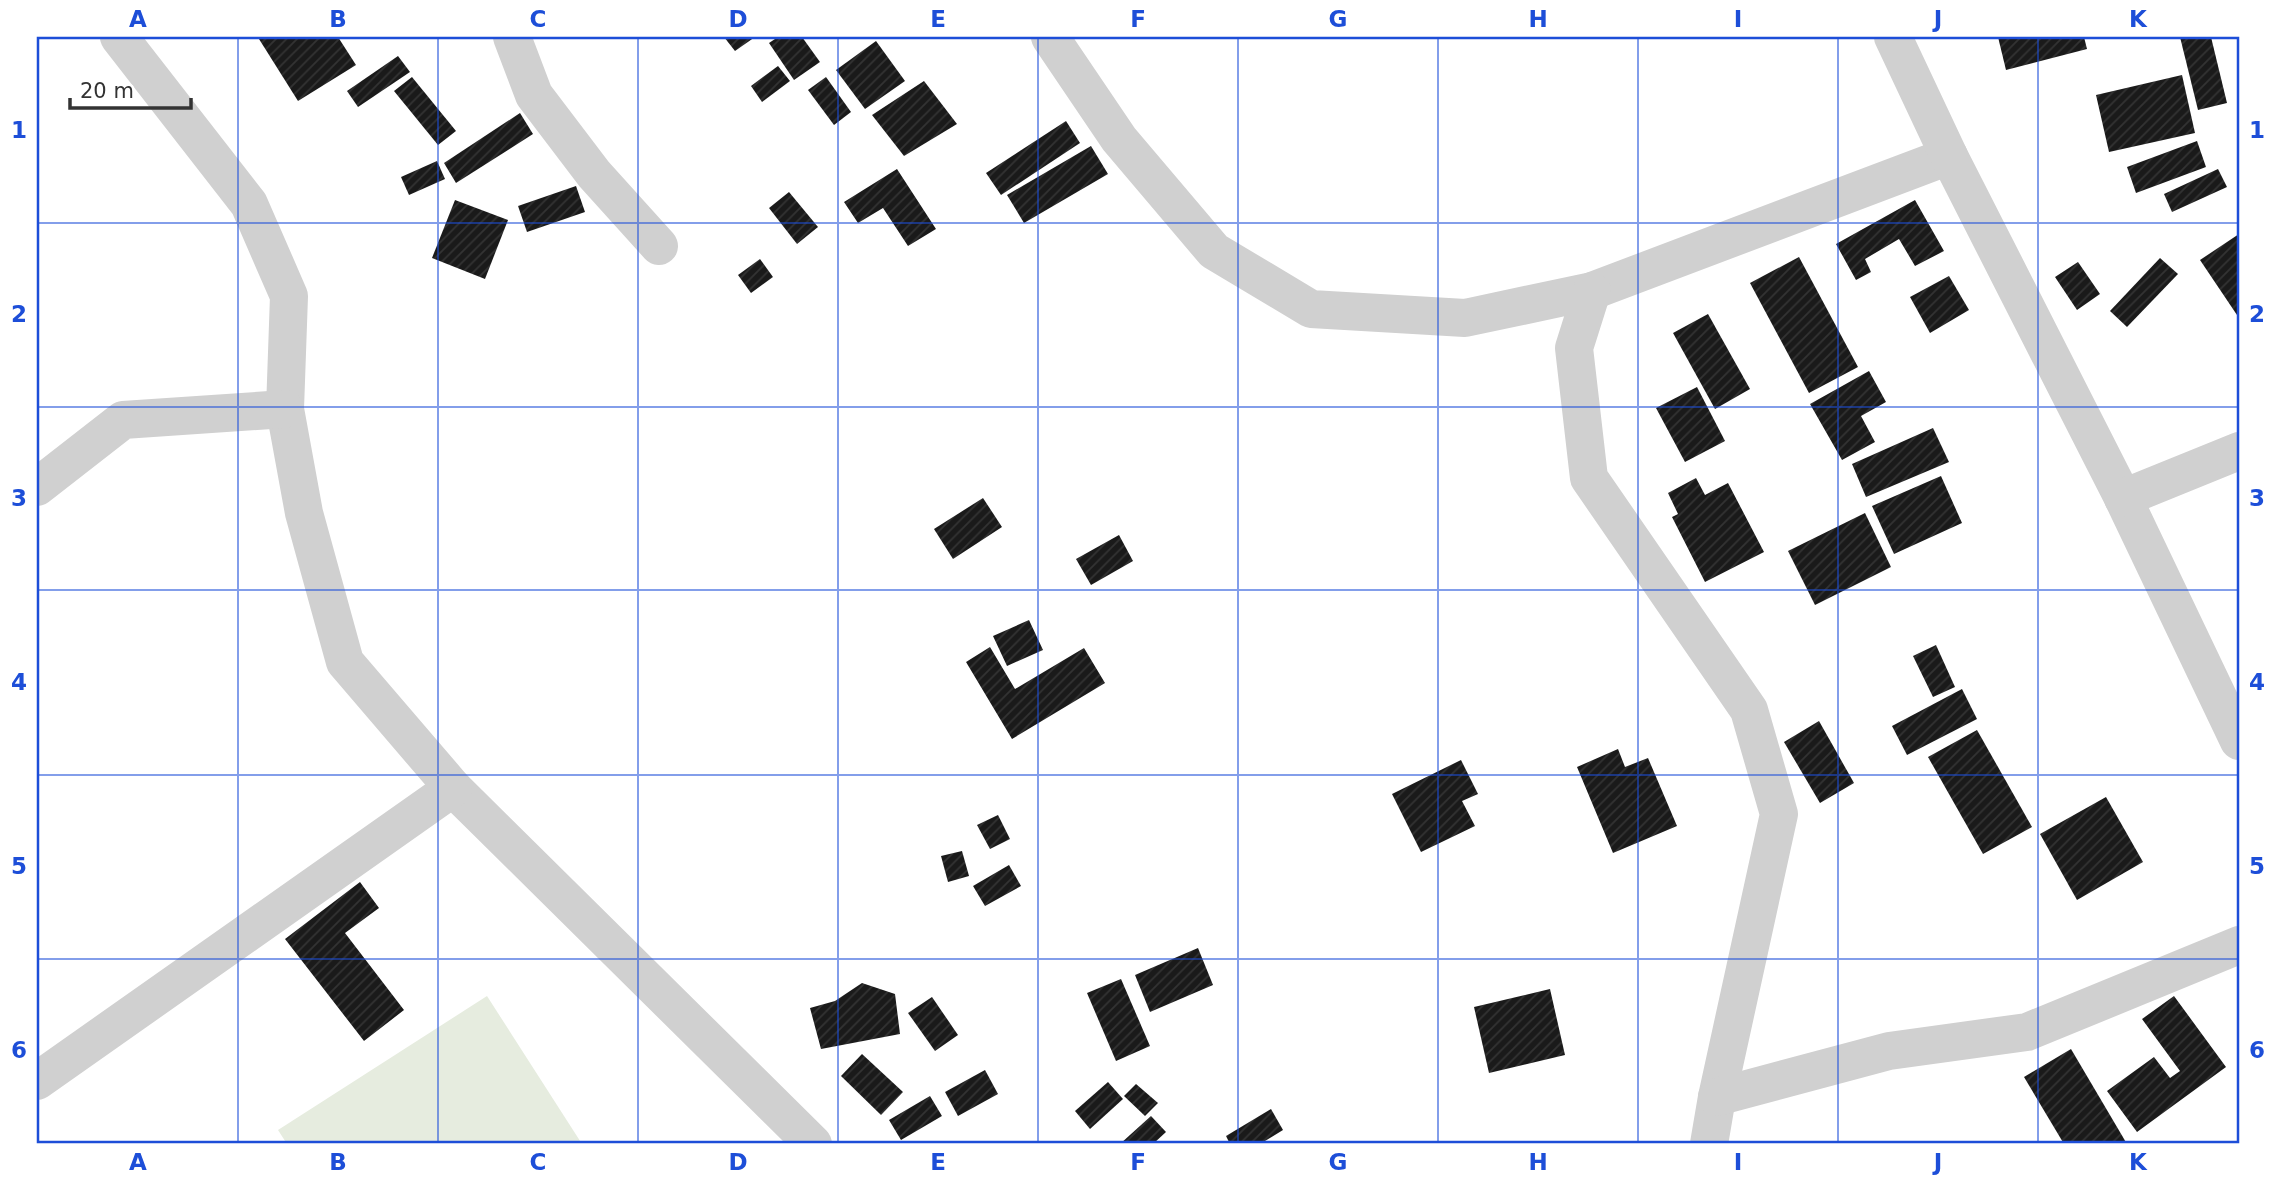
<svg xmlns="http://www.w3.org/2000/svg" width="2276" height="1181" viewBox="0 0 2276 1181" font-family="'DejaVu Sans',sans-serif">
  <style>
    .grass { fill: #e6ecdf }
    .building { fill: url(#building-hatch) }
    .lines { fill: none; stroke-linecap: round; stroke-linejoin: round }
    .minor { stroke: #d0d0d0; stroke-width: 38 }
    .grid { fill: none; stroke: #1d4ed8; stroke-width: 2; stroke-opacity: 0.55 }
    .neatline { fill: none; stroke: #1d4ed8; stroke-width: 2.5 }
    .grid-label { font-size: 23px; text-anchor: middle; font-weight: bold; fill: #1d4ed8 }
  </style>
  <defs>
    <pattern id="building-hatch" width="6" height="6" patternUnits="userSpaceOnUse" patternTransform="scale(1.75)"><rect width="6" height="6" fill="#1a1a1a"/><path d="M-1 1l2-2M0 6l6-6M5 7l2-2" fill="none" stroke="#333"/></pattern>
  </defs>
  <rect width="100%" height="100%" fill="#fff"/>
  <!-- grass -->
  <polygon class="grass" points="487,996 582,1144 287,1144 278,1130"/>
  <!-- building -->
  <g class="building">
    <polygon points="263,37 338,37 356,65 298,101 259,39"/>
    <polygon points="724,37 755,37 735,51"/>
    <polygon points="778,37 802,37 820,62 794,80 769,43"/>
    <polygon points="1998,37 2084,37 2087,49 2006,70"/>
    <polygon points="2180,37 2211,37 2227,103 2198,110"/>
    <polygon points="876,41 905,81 865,109 836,70"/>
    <polygon points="398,56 410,72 358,107 347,91"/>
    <polygon points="778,66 790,81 762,102 751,86"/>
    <polygon points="2182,75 2195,133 2109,152 2096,95"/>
    <polygon points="412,77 456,131 438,145 394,91"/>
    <polygon points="826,77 851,112 834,125 808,90"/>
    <polygon points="924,81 957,124 904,156 872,115"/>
    <polygon points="520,113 533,134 456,183 444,163"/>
    <polygon points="1066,121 1080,143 1001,195 986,173"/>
    <polygon points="2197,141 2206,167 2136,193 2127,167"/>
    <polygon points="1091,146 1108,174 1024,223 1007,195"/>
    <polygon points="437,161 445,179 409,195 401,177"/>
    <polygon points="897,169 936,229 908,246 883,208 858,223 844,202"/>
    <polygon points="2218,169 2227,187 2172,212 2164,194"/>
    <polygon points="576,186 585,212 527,232 518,206"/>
    <polygon points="789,192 818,227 797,244 769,208"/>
    <polygon points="455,200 508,220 485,279 432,258"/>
    <polygon points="1915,200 1944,251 1915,266 1899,239 1865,259 1871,272 1856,280 1836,244"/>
    <polygon points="2239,234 2239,318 2200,260"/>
    <polygon points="1799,257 1858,367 1809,393 1750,283"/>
    <polygon points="2160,258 2178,274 2127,327 2110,311"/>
    <polygon points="760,259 773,277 751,293 738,275"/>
    <polygon points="2078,262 2100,294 2077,310 2055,277"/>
    <polygon points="1949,276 1969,310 1930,333 1910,297"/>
    <polygon points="1708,314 1750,389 1715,409 1673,333"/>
    <polygon points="1869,371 1886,402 1861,416 1875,442 1842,460 1810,404"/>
    <polygon points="1697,387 1725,441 1685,462 1656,408"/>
    <polygon points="1933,428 1949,462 1866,497 1852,464"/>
    <polygon points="1941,476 1962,523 1894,554 1872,506"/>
    <polygon points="1696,478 1705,495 1728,483 1764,552 1705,582 1672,517 1678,514 1668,493"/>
    <polygon points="983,498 1002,527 953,559 934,529"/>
    <polygon points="1865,513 1891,567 1815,605 1788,551"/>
    <polygon points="1119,535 1133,561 1091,585 1076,559"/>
    <polygon points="1029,620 1043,650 1007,666 993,636"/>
    <polygon points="1936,645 1955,687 1933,697 1913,656"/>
    <polygon points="990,647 1015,689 1084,648 1105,683 1012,739 966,662"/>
    <polygon points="1962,689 1977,719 1907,755 1892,726"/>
    <polygon points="1819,721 1854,783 1820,803 1784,742"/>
    <polygon points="1977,730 2032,827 1983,854 1928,757"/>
    <polygon points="1618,749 1625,767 1648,758 1677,826 1613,853 1577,767"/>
    <polygon points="1461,760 1478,794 1462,801 1475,826 1421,852 1392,794"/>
    <polygon points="2106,797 2143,862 2077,900 2040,834"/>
    <polygon points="998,815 1010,839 990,849 977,825"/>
    <polygon points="962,851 969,876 948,882 941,856"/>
    <polygon points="1009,865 1021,886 985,906 973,886"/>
    <polygon points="360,882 379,908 345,933 404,1010 364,1041 285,939"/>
    <polygon points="1198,948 1213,985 1150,1012 1135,975"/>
    <polygon points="1121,979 1150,1046 1116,1061 1087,993"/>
    <polygon points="862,983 895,994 900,1034 821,1049 810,1008 835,1001"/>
    <polygon points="1550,989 1565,1055 1489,1073 1474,1007"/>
    <polygon points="2174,996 2226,1067 2137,1132 2107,1091 2154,1057 2170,1078 2180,1071 2142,1019"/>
    <polygon points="932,997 958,1035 935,1051 908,1013"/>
    <polygon points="2071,1049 2127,1144 2064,1144 2024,1077"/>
    <polygon points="862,1054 903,1092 881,1115 841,1076"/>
    <polygon points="985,1070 998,1094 958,1116 945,1092"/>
    <polygon points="1108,1082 1123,1099 1090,1129 1075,1111"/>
    <polygon points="1136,1084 1158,1103 1145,1116 1124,1096"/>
    <polygon points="930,1096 942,1116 901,1140 889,1120"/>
    <polygon points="1271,1109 1283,1130 1260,1144 1230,1144 1226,1136"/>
    <polygon points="1151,1116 1166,1132 1153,1144 1120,1144"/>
  </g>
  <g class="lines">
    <!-- minor -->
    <g class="minor">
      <polyline points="119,37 249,204 289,296 285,409 304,513 345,662 453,788 813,1144"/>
      <polyline points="512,37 534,95 594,174 659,246"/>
      <polyline points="1050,37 1119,139 1214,251 1311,309 1465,318 1592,291 1949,156"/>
      <polyline points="1893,37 1949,156 2123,498 2239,741"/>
      <polyline points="1592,291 1574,348 1589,478 1749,710 1779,814 1717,1097 1709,1144"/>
      <polyline points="37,487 123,420 285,409"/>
      <polyline points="2123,498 2239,451"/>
      <polyline points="37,1081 453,788"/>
      <polyline points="1717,1097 1889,1051 2027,1032 2239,945"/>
    </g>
  </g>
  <!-- grid -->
  <path class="grid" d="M238,37V1144M438,37V1144M638,37V1144M838,37V1144M1038,37V1144M1238,37V1144M1438,37V1144M1638,37V1144M1838,37V1144M2038,37V1144M37,223H2239M37,407H2239M37,590H2239M37,775H2239M37,959H2239"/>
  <!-- border -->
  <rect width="2276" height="1181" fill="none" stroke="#ffffff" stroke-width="77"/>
  <!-- scale -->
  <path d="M70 98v10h121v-10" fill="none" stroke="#333333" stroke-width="3.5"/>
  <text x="80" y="98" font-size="21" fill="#333333" stroke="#ffffff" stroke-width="5" paint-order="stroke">20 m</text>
  <rect x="38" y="38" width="2200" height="1104" class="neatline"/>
  <g class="grid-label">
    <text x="138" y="27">A</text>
    <text x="338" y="27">B</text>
    <text x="538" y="27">C</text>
    <text x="738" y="27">D</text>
    <text x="938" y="27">E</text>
    <text x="1138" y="27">F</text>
    <text x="1338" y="27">G</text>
    <text x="1538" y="27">H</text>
    <text x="1738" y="27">I</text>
    <text x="1938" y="27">J</text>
    <text x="2138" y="27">K</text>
    <text x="19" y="138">1</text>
    <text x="2257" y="138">1</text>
    <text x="19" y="322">2</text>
    <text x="2257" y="322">2</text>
    <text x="19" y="506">3</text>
    <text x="2257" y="506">3</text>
    <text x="19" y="690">4</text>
    <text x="2257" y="690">4</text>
    <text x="19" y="874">5</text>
    <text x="2257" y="874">5</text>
    <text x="19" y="1058">6</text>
    <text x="2257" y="1058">6</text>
    <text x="138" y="1170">A</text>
    <text x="338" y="1170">B</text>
    <text x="538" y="1170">C</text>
    <text x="738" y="1170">D</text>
    <text x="938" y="1170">E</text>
    <text x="1138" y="1170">F</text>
    <text x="1338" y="1170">G</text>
    <text x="1538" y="1170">H</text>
    <text x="1738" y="1170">I</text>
    <text x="1938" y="1170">J</text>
    <text x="2138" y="1170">K</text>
  </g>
</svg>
